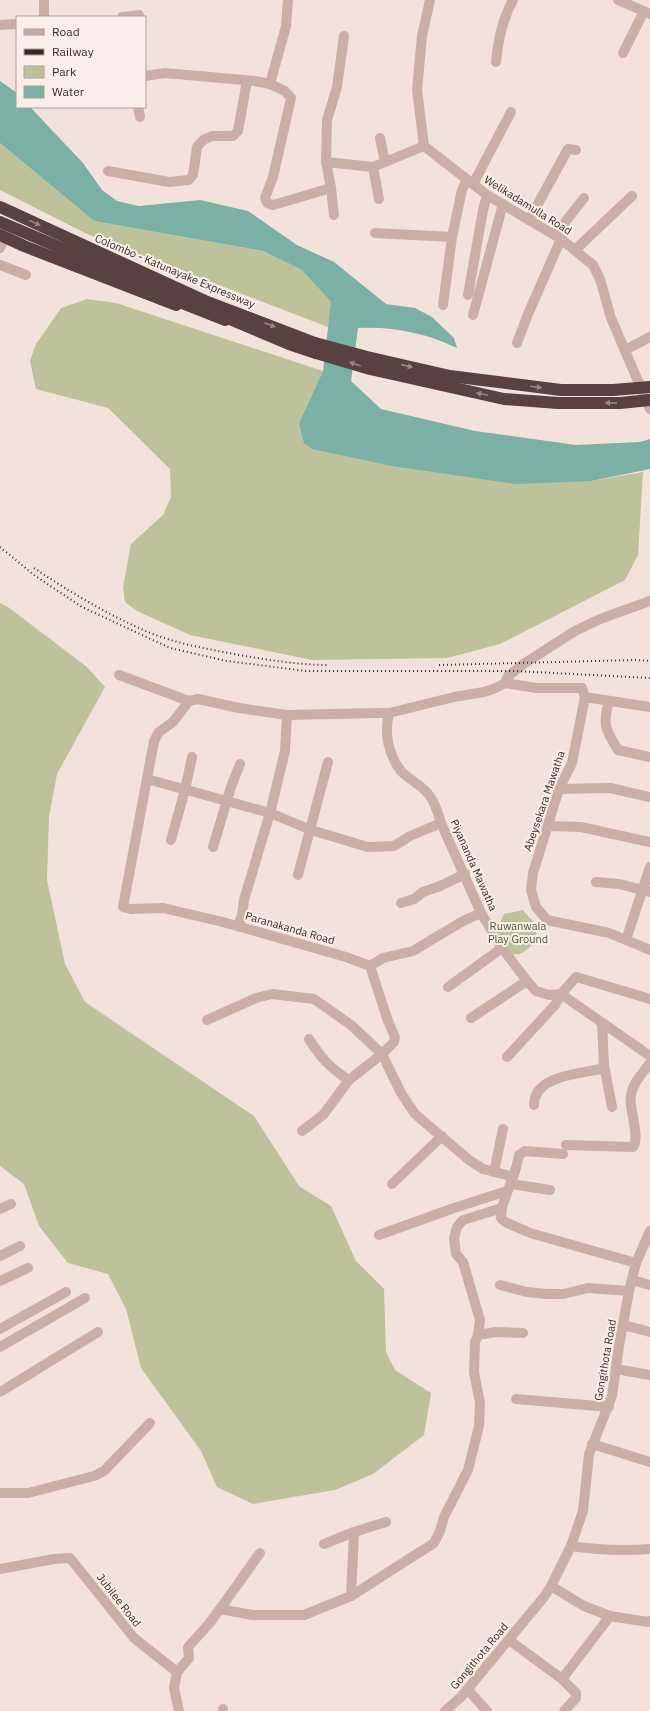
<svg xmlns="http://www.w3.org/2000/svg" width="650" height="1711" viewBox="0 0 650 1711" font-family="'IBM Plex Sans',sans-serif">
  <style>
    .green { fill: #bdc29b }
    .water { fill: #7ab0a6 }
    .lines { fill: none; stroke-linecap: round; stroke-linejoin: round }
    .minor { stroke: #cbafa7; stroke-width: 10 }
    .highway { stroke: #58413f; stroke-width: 12 }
    .rail { stroke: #372928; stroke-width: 2; stroke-dasharray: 1 3; stroke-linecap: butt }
    .highway-bridge { stroke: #58413f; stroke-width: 12 }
    .oneway { fill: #998683 }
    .labels { text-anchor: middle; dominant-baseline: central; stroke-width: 4; stroke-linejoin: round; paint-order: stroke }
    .street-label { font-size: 11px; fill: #372928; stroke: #faeee8 }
    .park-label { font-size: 11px; fill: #4f562b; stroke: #faeee8 }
  </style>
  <rect width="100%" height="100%" fill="#f2e2db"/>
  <!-- green -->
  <g class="green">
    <polygon points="0,143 94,221 263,251 302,270 332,303 328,327 87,234 0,190"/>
    <polygon points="87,299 116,303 323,371 299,423 591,481 643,472 638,555 625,580 500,644 447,658 312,660 190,635 137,611 125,602 123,587 131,544 163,515 171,497 170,469 108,408 36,389 30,361 36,344 61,308"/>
    <polygon points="0,603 8,607 87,667 105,687 57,774 49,816 47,880 65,964 85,1002 254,1116 299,1186 331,1206 356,1261 384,1289 386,1352 395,1370 431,1393 424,1435 373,1474 335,1490 253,1504 217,1487 201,1451 141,1368 126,1309 108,1274 68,1263 39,1226 24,1184 0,1166"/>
    <path d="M524,910V912C527,915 533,920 535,924C541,939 526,958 510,954C499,934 494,936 504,914Z"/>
  </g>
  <!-- water -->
  <path class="water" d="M0,81L17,93V107H30L83,163L102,190L117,201L139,206L200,200L248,211L297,245L334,262L386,304L415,308L432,317L454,338L457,348C427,333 391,326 358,328L351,381L381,409L475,431L576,445L640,442L650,439V469L591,481L516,484L392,466L312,449L304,443L299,423L323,371L331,302L302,270L263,251L94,221L0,143Z"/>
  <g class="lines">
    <!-- minor -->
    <g class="minor">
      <polyline points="44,0 44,17"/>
      <polyline points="430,0 422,36 417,90 424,146 487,195 561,239 593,265 600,279 611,318 650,409"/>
      <polyline points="618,0 650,14"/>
      <polyline points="122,17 139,15"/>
      <polyline points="0,25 17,24"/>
      <polyline points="623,53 644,11"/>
      <path d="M496,62C498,40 502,20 513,0"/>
      <polyline points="145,76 165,73 255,81 270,84 285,91 291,98 273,177 265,198 267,203 273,205 331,188"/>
      <polyline points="270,84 286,26 288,0"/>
      <polyline points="138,107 140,117"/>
      <polyline points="380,138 385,162"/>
      <polyline points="326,162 373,167 424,146"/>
      <polyline points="373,167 379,199"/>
      <polyline points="108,171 169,182 189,180 193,175 197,147 203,140 212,136 233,136 238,131 247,81"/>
      <polyline points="473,184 511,112"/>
      <polyline points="334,215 331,188 326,162 327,120 337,87 344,36"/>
      <polyline points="529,220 568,149 576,150"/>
      <polyline points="375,233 452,237 462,190 467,179"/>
      <polyline points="555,235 584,198"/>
      <polyline points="0,248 3,242"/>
      <polyline points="575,250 632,196"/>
      <polyline points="0,265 26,275"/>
      <polyline points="468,295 483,210 487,195"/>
      <polyline points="443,305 452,237"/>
      <polyline points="473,315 503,204"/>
      <polyline points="517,343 528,314 561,239"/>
      <polyline points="625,350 650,337"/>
      <polyline points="119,675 189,701"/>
      <polyline points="505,683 536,688 582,688 585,697 650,707"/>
      <polyline points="585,697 572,763 559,789 533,873 531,890 536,907 547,920 609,933 650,950"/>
      <path d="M609,701C602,726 606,730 618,750L650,757"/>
      <path d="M389,713C384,733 388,754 401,771C409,780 422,785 429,795C436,804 438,813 441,823L481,913L502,948L527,981L536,991L549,995L561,994L650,1056"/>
      <polyline points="147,779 270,813 311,830 368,847 394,846 410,836 441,823"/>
      <polyline points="559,789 610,788 650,797"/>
      <polyline points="548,826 581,827 650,842"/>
      <polyline points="171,840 185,790 192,757"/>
      <polyline points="213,847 231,787 240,764"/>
      <polyline points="298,875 328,762"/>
      <polyline points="596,882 619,884 650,892"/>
      <polyline points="401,903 414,899 423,892 440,886 465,874"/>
      <polyline points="238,926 242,915 244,900 270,813 285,751 287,715"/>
      <polyline points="626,940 650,867"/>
      <polyline points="370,966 383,958 413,951 463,921 481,913"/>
      <polyline points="448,987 502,948"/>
      <polyline points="471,1018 527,981"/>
      <polyline points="207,1020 256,998 272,994 314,999 351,1025 382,1054 394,1042 395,1037 388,1021 370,966 346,957 223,922 163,908 131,909 123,907 154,741 159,732 173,722 189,701 198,699 239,708 287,715 379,713 389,713 454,697 484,692 496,688 505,683 508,676 525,663 575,631 600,619 650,601"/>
      <polyline points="602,1023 604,1065 612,1107"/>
      <path d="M309,1039C321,1058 330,1068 349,1080"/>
      <polyline points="507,1057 555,1005 561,994 576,977 650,999"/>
      <path d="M534,1105C534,1076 578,1074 600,1069L604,1065"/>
      <polyline points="302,1131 323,1115 349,1080 382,1054 401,1093 415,1114 469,1160 483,1169 507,1175 511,1178"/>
      <path d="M566,1145L633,1147C641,1137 628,1108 631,1095C633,1082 643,1073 650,1063"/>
      <polyline points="494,1172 503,1129"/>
      <polyline points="392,1184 442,1136"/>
      <polyline points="511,1184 550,1190"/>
      <polyline points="502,1208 501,1218 505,1222 530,1233 636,1263"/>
      <polyline points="0,1209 11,1204"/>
      <polyline points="379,1235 454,1208 507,1191"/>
      <polyline points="0,1256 20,1246"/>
      <polyline points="632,1280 650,1285"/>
      <polyline points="0,1281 28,1268"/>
      <polyline points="500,1285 527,1292 546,1294 563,1294 588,1288 629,1291"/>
      <polyline points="623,1325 650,1332"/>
      <polyline points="0,1329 66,1292"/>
      <polyline points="478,1335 496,1332 523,1333"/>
      <polyline points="0,1347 85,1298"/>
      <polyline points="616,1369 650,1375"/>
      <polyline points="0,1392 98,1332"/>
      <polyline points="516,1399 609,1407"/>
      <polyline points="592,1444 650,1462"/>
      <polyline points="0,1493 28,1493 94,1476 104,1471 150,1423"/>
      <polyline points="324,1544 354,1532 386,1522"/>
      <path d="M571,1546C598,1550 623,1551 650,1549"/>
      <polyline points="0,1569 54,1559 70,1558 134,1638 177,1672 174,1688 179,1711"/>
      <polyline points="551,1586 584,1606 610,1616 648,1622 650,1621"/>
      <polyline points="351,1596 354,1532"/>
      <polyline points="220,1609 260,1553"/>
      <polyline points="509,1640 562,1679 576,1693 576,1698 564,1711"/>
      <path d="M177,1672L189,1658L188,1647L208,1625L220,1609L252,1615H304L351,1596L434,1543L440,1531L444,1517L468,1470L479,1426L480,1403L474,1372L475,1342L478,1335L480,1320L463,1262L456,1254L454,1238L457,1227L463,1220L502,1208C507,1190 516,1174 519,1155L525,1151L563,1154"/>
      <polyline points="562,1679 610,1616"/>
      <polyline points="468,1690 487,1711"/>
      <polyline points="223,1709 223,1711"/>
      <polyline points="445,1711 461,1697 544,1597 551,1586 571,1546 583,1511 589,1454 612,1396 619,1346 629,1291 636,1263 650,1231"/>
    </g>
    <!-- highway -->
    <g class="highway">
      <polyline points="0,207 205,301 315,343"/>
      <polyline points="0,222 186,301"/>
      <polyline points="0,235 24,246 176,305"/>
      <polyline points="177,301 225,320"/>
      <polyline points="218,314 289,344 316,353"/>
    </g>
    <!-- rail -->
    <g class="rail">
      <polyline points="0,547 34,575 82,607 170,648 227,661 306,671 515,671 650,678"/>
      <path d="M34,568C70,592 108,615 148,632C177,644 208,649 239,655C269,660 299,665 329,665"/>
      <polyline points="439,665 634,660 650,661"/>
    </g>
    <!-- highway-bridge -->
    <g class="highway-bridge">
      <polyline points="315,343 367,357 450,376 561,390 613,390 650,387"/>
      <polyline points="316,353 370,369 504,399 558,403 620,403 650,400"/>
    </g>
  </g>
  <!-- one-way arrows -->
  <defs><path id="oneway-solid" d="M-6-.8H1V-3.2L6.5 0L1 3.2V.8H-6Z"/></defs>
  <g class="oneway">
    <use href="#oneway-solid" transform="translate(35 223) rotate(25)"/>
    <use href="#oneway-solid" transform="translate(270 325) rotate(21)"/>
    <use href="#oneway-solid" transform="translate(355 364) rotate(-163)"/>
    <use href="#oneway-solid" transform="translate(407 366) rotate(13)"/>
    <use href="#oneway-solid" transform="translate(536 387) rotate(7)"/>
    <use href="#oneway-solid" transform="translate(482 394) rotate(-168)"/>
    <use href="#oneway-solid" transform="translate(611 403) rotate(-180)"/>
  </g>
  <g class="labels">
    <!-- street labels -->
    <g class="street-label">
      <text transform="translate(528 205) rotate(32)">Welikadamulla Road</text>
      <text transform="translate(175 271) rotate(23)">Colombo - Katunayake Expressway</text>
      <text transform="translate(544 801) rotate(-71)">Abeysekara Mawatha</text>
      <text transform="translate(474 865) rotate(66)">Piyananda Mawatha</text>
      <text transform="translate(290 928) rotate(16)">Paranakanda Road</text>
      <text transform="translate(605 1360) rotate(-80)">Gongithota Road</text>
      <text transform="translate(119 1600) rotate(52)">Jubilee Road</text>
      <text transform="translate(479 1656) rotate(-50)">Gongithota Road</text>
    </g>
    <!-- park labels -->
    <g class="park-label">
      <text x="518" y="926">Ruwanwala<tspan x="518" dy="13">Play Ground</tspan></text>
    </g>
  </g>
  <!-- legend -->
  <rect x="16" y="16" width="130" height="92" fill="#faeee8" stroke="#ac9f9b"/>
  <rect x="24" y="29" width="20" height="6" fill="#cbafa7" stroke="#ac9f9b"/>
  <text x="52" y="36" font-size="12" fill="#372928">Road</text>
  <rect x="24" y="49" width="20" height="6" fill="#372928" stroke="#ac9f9b"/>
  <text x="52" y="56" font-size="12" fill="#372928">Railway</text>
  <rect x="24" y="66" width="20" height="12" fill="#bdc29b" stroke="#ac9f9b"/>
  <text x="52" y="76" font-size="12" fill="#372928">Park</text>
  <rect x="24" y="86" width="20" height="12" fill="#7ab0a6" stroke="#ac9f9b"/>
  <text x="52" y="96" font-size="12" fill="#372928">Water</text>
</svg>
